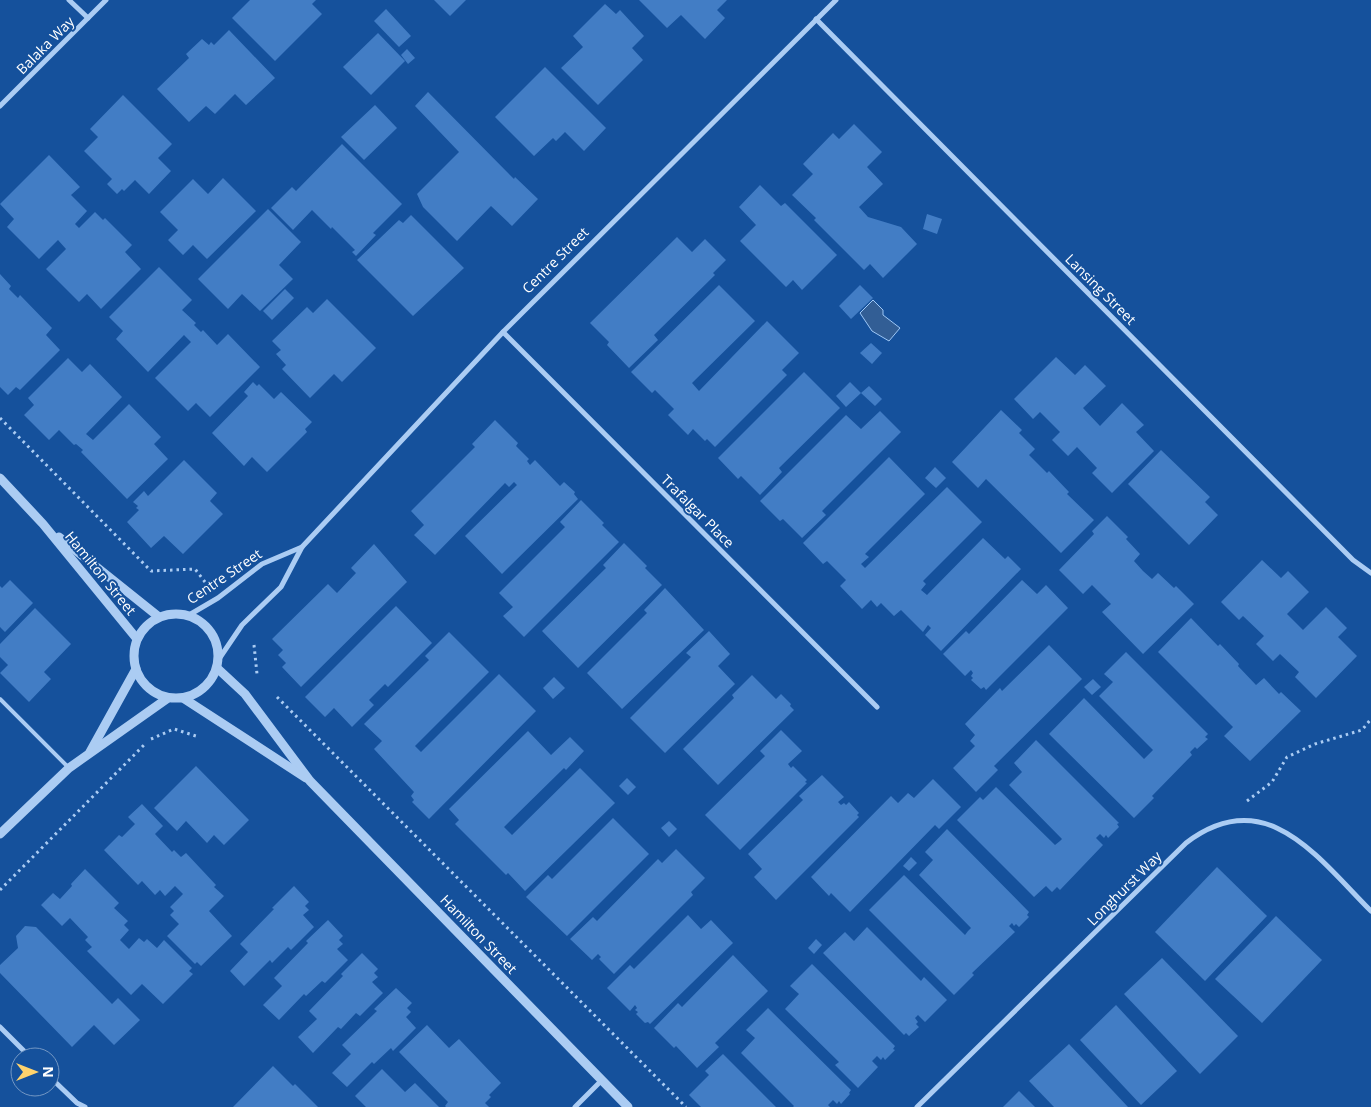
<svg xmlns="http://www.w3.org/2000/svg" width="1371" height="1107" viewBox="0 0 1371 1107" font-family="'Open Sans',sans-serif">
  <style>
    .water { fill: #325e95; stroke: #9dc7f6 }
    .building { fill: #427dc5 }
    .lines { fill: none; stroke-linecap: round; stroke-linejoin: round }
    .path { stroke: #abccf3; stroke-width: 3; stroke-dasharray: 2.5 4; stroke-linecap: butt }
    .service { stroke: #abccf3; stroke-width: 4 }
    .minor { stroke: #abccf3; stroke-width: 5 }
    .tertiary { stroke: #abccf3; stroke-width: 9 }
    .labels { text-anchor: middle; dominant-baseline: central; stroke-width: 4; stroke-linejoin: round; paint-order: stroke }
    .street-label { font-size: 14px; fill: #fff; stroke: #15519c }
  </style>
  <rect width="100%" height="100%" fill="#15519c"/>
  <!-- water -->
  <polygon class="water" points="873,300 883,310 883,315 900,328 889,341 872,331 860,313"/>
  <!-- building -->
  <g class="building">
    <polygon points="250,0 316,0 312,4 322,14 275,61 232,18"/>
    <polygon points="434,0 466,0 450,16"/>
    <polygon points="639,0 727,0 717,10 725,18 705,39 681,15 667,28"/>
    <polygon points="605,4 616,14 620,10 644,36 632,48 643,60 598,105 561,68 583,47 573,36"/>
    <polygon points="386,9 411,36 399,47 374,21"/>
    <polygon points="229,30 275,78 246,105 235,94 215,114 206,106 189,122 157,89 189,58 186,54 202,39 209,45 211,42 214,45"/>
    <polygon points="378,33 405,61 371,95 343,67"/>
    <polygon points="407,49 415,58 408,64 401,55"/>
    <polygon points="545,67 606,128 584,151 565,132 556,141 553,138 534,156 495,117"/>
    <polygon points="428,92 514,179 515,177 538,199 512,226 491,206 457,241 423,207 417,194 459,152 415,106"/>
    <polygon points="123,95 172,144 158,158 171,171 149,194 135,180 124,191 122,189 117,194 107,184 112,179 84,151 98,137 90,129"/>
    <polygon points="375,105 397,128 364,160 341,137"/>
    <polygon points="854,124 882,152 867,167 883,184 859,207 868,217 901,227 917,244 883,278 870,264 864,270 814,220 816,218 792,195 813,174 803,164 833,133 839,139"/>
    <polygon points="342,144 402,204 373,233 376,235 356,256 352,252 355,250 332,227 331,229 312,210 293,230 271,208 292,187 296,191"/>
    <polygon points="49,155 80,187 71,195 87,211 75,224 79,228 95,212 103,220 105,218 132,245 125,252 141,269 101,309 87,294 79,302 46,269 66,249 58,240 39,259 7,227 14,219 0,204"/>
    <polygon points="223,178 256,211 207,259 193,245 183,255 168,240 178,230 160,212 193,179 208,194"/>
    <polygon points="760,185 781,206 785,203 837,255 802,290 793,280 786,287 740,241 756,225 739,207"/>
    <polygon points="268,209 301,242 279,265 293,279 260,311 242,294 228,309 198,279"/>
    <polygon points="927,214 942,219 937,234 923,229"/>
    <polygon points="411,215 464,268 413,316 357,260 399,220 403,223"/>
    <polygon points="677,237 692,252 705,239 726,260 713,273 715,275 654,335 658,340 629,368 607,345 609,342 590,323"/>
    <polygon points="159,267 192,300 182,310 196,323 194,325 201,332 203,330 217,345 228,334 260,367 210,417 196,403 188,411 155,378 191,342 184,335 148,372 116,339 123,331 109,317"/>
    <polygon points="0,274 11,286 9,289 18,298 20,295 52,328 46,335 60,350 20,390 16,387 8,395 0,387"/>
    <polygon points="719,285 755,321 692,383 699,391 767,321 799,353 782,370 787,375 715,447 707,439 705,441 693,429 688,435 668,415 674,409 655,390 652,393 631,372"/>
    <polygon points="860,285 873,298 851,319 839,306"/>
    <polygon points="285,289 294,298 272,320 263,311"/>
    <polygon points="327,299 376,348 342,382 334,374 310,398 282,369 286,365 276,354 281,350 272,341 307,307 313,313"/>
    <polygon points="871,343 882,353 872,364 860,353"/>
    <polygon points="1056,357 1075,375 1085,365 1106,386 1083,408 1100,426 1122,403 1144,425 1136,432 1154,451 1112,493 1092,473 1097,468 1077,447 1068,456 1052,440 1060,432 1040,412 1033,419 1014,399"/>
    <polygon points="68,358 82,372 90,364 122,397 86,434 93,440 129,404 161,437 154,444 168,459 127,499 81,452 83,450 76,444 74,445 59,430 49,440 24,415 34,405 28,398"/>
    <polygon points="804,372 840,408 779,468 782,472 760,495 741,476 738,479 718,458"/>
    <polygon points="253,382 257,386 259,384 274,399 281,392 312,422 305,429 307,432 267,472 252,457 244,466 212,433 248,396 244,392"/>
    <polygon points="850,382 861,393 846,407 836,396"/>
    <polygon points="869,386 882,399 875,406 861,393"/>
    <polygon points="1001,410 1022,430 1019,433 1035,449 1029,455 1047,473 1049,471 1069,492 1067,494 1094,520 1061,553 986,479 978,488 952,462"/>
    <polygon points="880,411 901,432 822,511 826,515 802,538 783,519 780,521 760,501 846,415 861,429"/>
    <polygon points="495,420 518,443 516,446 529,459 527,461 530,465 535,460 560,486 564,482 575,492 574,494 578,499 502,574 465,536 517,485 514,482 509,487 505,483 435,555 414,535 424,525 411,511 475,447 472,444"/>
    <polygon points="1161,450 1210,497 1205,502 1218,515 1189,545 1128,484"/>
    <polygon points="889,457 925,494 865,554 869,557 861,564 865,568 947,487 982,522 923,581 926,584 921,590 927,595 983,538 1005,559 1008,556 1021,569 941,651 925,635 931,628 928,625 923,632 901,610 894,616 881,603 877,607 871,600 862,609 840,586 846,580 827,561 823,564 803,543"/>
    <polygon points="184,460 217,493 210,501 223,514 183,554 164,536 151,548 127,522 139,510 136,508 138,506 133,502 144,491 148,496"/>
    <polygon points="935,467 946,478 936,488 925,478"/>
    <polygon points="581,500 604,523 602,525 619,542 524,637 503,616 513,607 499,593 565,527 560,522"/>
    <polygon points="1107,516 1128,537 1126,539 1140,554 1134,561 1143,571 1152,579 1158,573 1174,588 1176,586 1194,604 1143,654 1102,612 1111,604 1092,585 1083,594 1059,570 1094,534 1092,531"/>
    <polygon points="624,543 647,566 645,568 662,585 578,668 542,631 606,568 603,565"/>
    <polygon points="374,544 407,582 301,687 282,667 286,663 278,655 283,650 272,639 328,584 337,593 356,573 351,568"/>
    <polygon points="1262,560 1281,578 1288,571 1309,592 1287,614 1303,630 1326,607 1347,628 1338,637 1357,656 1316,698 1295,677 1299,672 1280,654 1273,661 1256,644 1264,636 1243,616 1239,620 1221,602"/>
    <polygon points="10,580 33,603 5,632 0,627 0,586 2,588"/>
    <polygon points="1022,580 1037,594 1046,585 1068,608 986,690 984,687 981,689 971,680 973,678 971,676 973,673 971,670 965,676 943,654 966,631 969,634"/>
    <polygon points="665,588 704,630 622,709 587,673 647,613 644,610"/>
    <polygon points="396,606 432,643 388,687 385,684 369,700 374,705 352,727 334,708 325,717 305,697"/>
    <polygon points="35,608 71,644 44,672 51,679 29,702 0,673 8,665 0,657 0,644"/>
    <polygon points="1191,618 1218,646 1220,644 1239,664 1238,666 1256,685 1264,678 1279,694 1281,692 1301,711 1250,761 1224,736 1233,727 1158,652"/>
    <polygon points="709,631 730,654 718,666 735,684 665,753 630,718 691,657 686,653"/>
    <polygon points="449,632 489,672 415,746 421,752 499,674 536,711 429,819 412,802 414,800 411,796 414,792 374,749 382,741 364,724 429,660 425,656"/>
    <polygon points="1049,645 1082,679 994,766 998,770 976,792 953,768 975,746 970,741 975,735 965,724 1000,688 1002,691"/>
    <polygon points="1126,652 1208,734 1205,737 1208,739 1197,749 1195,747 1190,752 1192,755 1152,796 1154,798 1134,818 1049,734 1084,698 1144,759 1153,750 1099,696 1113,682 1104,674"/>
    <polygon points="752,675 776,699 781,694 791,704 790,706 794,710 718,785 683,749 734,698 732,695"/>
    <polygon points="554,677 565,688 553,699 543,688"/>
    <polygon points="1093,679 1101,687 1092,695 1084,687"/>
    <polygon points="781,730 802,751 788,764 791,768 793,766 807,780 805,782 807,783 740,850 705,815 765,756 760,751"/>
    <polygon points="528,731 551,755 570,737 584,751 566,770 564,768 504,827 512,835 580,768 615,803 525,891 508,873 506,875 455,824 459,820 449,809"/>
    <polygon points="1036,740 1119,823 1117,824 1119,827 1108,838 1106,835 1104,838 1100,834 1096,838 1103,845 1060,890 1057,887 1052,892 1046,886 1034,897 957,820 980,797 983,800 996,787 1055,845 1060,841 1062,839 1009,785 1022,772 1014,763"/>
    <polygon points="196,766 249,820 224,845 214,835 207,843 186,821 177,831 154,808"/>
    <polygon points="822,775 844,797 838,802 841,805 844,803 846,805 849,802 859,813 857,815 859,817 776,900 754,877 762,869 748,854 803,800 799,796"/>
    <polygon points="627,778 636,787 628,795 619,786"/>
    <polygon points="933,779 961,807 939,829 935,825 850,912 831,893 829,896 811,877 891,796 898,803 908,793 914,798"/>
    <polygon points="142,804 163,826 155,834 172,852 174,850 181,857 186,853 216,885 214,887 224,896 209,911 232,936 201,966 197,962 195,964 167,936 179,924 170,915 174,911 170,907 183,894 175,886 165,896 160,890 155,895 142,881 138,885 104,850 119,835 122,837 135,824 128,817"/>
    <polygon points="613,818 649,854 567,936 526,897 548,875 552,879"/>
    <polygon points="669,821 677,829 669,837 661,828"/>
    <polygon points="947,829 1029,912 1027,915 1029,917 1019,927 1016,924 1014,926 1012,923 1009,926 1015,932 972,973 974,975 954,995 869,910 904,875 965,935 968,931 971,928 919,875 933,860 925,852"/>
    <polygon points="676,849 705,878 691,892 693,895 614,974 599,959 601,957 598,954 592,960 570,939 593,917 597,921 658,859 662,863"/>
    <polygon points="911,857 917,863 909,871 903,866"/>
    <polygon points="1217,867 1267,916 1205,981 1155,932"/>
    <polygon points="85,869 119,903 114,908 128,921 124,925 129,930 120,940 129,949 139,938 144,942 147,939 157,948 164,940 192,968 189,971 193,974 163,1004 142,984 131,995 87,951 92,947 85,940 88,937 70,918 62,926 41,905 53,893 60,899 72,886 71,884"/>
    <polygon points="294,886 309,902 305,906 309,910 303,915 314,927 291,950 288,947 272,963 270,960 244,986 230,971 248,952 240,944 274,909 272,908"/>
    <polygon points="688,915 701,929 711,920 733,943 650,1024 648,1022 645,1023 636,1014 638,1012 635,1010 637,1008 635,1005 630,1011 607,988 630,965 634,969"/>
    <polygon points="1276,916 1322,960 1262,1023 1215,979"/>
    <polygon points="328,920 343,936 339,940 343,944 337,949 348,960 325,983 322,981 306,996 304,994 279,1020 263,1005 282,986 274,978 308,943 306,941"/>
    <polygon points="25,926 36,927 112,1004 118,998 140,1020 114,1045 94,1025 72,1047 0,973 0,965 18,948 16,936"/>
    <polygon points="867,927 921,981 924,977 947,1000 925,1022 918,1015 915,1018 918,1022 916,1024 919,1027 909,1036 906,1033 904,1035 823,953 845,932 854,941"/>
    <polygon points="816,939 822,945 814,954 808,948"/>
    <polygon points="362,953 378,969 374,973 378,977 372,982 383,993 360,1016 356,1013 341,1029 338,1027 313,1053 298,1037 317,1019 309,1011 343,976 341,974"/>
    <polygon points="733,955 768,991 715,1043 719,1047 697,1068 676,1046 674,1048 654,1028 678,1003 682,1007"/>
    <polygon points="1162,958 1238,1036 1200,1074 1124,994"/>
    <polygon points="812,964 895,1046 893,1049 895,1050 885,1060 883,1057 881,1060 877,1056 872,1061 878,1067 858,1088 835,1065 839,1062 785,1009 799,994 790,986"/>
    <polygon points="396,988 412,1003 407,1008 411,1012 406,1017 416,1028 393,1051 391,1048 374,1064 372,1062 347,1087 332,1073 351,1054 342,1045 377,1011 374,1009"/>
    <polygon points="1116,1005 1177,1071 1141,1105 1080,1040"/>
    <polygon points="768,1008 851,1090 849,1093 850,1094 841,1104 839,1101 837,1104 833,1100 828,1105 830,1107 793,1107 794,1106 741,1053 755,1038 746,1030"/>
    <polygon points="427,1025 449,1048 459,1039 501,1083 489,1095 491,1097 485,1103 489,1107 446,1107 445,1106 448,1102 399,1052"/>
    <polygon points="1069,1044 1128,1107 1054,1107 1029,1081"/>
    <polygon points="723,1054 776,1107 701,1107 689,1095 709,1075 705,1071"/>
    <polygon points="273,1066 293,1086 295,1084 318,1107 233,1107"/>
    <polygon points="382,1069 405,1092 415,1083 439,1107 366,1107 355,1096"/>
    <polygon points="1019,1091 1035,1107 1003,1107"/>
  </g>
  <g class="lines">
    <!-- path -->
    <g class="path">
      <polyline points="0,418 151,571 195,569 205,582"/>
      <polyline points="254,645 257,674"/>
      <polyline points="277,697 686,1107"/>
      <polyline points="151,739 174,729 199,737"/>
      <polyline points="1247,801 1272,782 1287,757 1315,744 1362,730 1371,719"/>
      <polyline points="0,890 146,743"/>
    </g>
    <!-- service -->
    <polyline class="service" points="0,699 69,768"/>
    <!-- minor -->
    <g class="minor">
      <polyline points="69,0 88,18"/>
      <polyline points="816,19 1353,560 1371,573"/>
      <polyline points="0,106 106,0"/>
      <polyline points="503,332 877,707"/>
      <polyline points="189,615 218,598 262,564 302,547"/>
      <polyline points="219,659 242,625 281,587 302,547 503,332 836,0"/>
      <polyline points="0,1027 30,1057"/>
      <polyline points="50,1077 77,1103 85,1107"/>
      <polyline points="575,1107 602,1080"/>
      <path d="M917,1107L1186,843C1266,782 1318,858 1371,911"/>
    </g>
    <!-- tertiary -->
    <g class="tertiary">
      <polyline points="0,478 43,524 137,639"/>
      <polyline points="59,537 159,617"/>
      <circle cx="176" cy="656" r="42"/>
      <polyline points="217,668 245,694 310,781 628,1107"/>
      <polyline points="183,698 306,778"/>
      <polyline points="90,752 136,669"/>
      <polyline points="0,834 69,768 168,698"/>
    </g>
  </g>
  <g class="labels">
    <!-- street labels -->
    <g class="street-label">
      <text transform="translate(45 45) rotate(-45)">Balaka Way</text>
      <text transform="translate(555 260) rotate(-45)">Centre Street</text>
      <text transform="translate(1101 289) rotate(45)">Lansing Street</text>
      <text transform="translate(698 511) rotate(45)">Trafalgar Place</text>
      <text transform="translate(101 573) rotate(51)">Hamilton Street</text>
      <text transform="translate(224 576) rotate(-34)">Centre Street</text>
      <text transform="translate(1124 888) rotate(-45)">Longhurst Way</text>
      <text transform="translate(479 934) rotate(46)">Hamilton Street</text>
    </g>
  </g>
  <!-- north arrow -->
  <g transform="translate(35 1072) rotate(90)"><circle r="24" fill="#15519c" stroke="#7397c4"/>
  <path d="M0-4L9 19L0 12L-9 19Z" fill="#ffd36d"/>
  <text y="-8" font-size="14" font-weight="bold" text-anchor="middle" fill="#ffffff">N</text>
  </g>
</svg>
